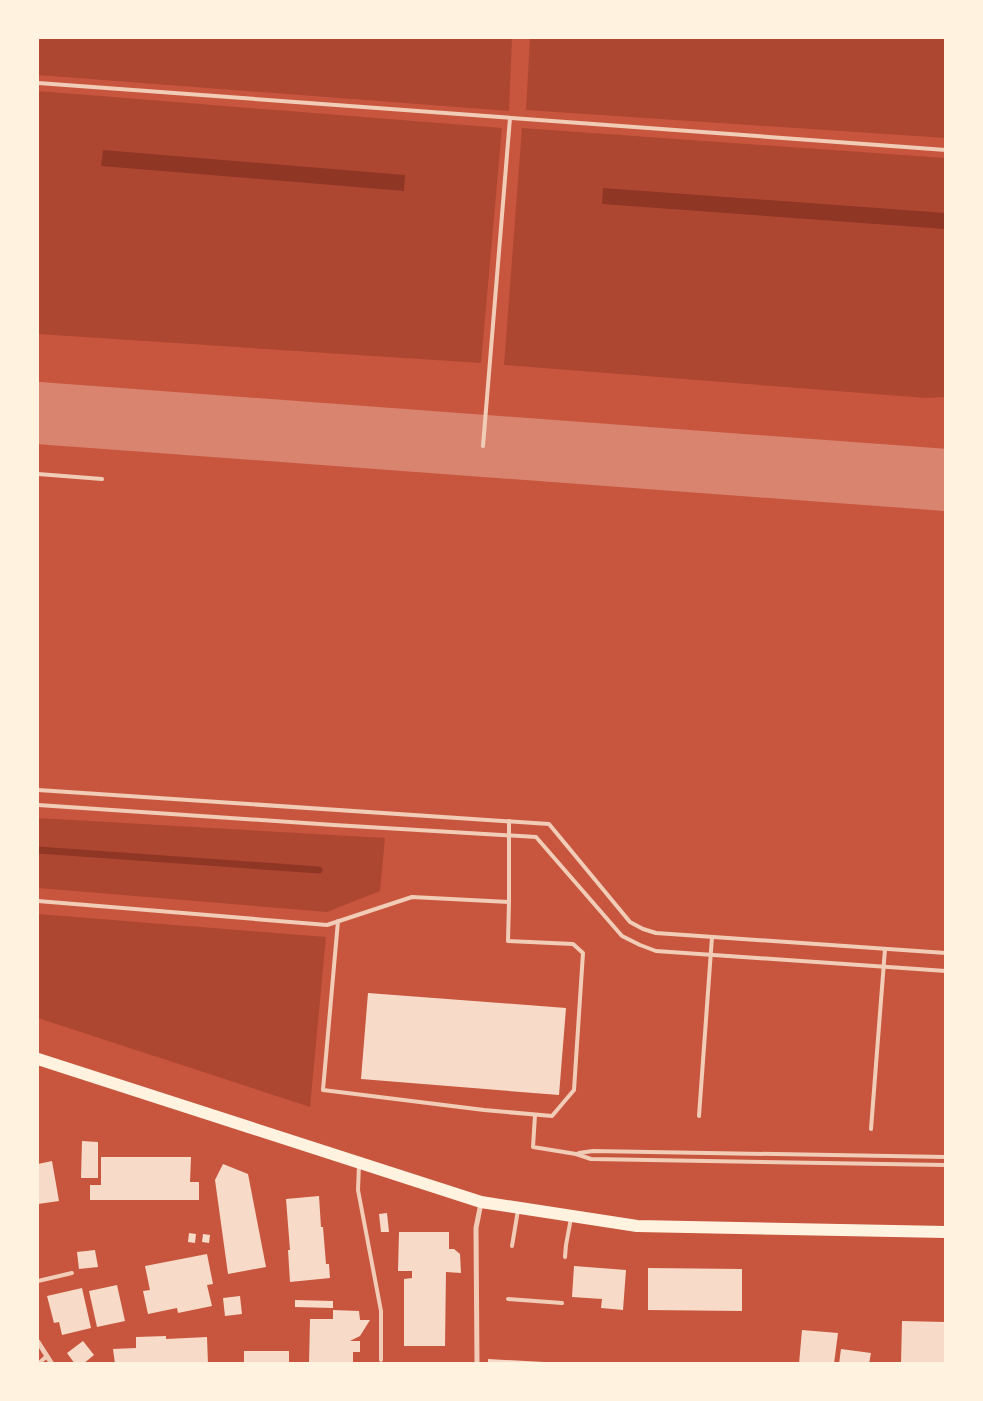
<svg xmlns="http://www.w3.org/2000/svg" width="983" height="1401" viewBox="0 0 983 1401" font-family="'Fira Sans Condensed',sans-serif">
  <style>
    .green { fill: #ae4732 }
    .water { fill: #8f3625 }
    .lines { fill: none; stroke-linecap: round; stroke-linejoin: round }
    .stream { stroke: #8f3625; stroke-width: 7 }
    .taxiway { stroke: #d8846e; stroke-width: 62 }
    .building { fill: #f7dbc8 }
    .service { stroke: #f1ccb7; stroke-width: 4 }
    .minor { stroke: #f1ccb7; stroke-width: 5 }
    .primary { stroke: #fff3e0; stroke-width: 12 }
  </style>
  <rect width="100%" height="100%" fill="#c8553d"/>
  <!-- green -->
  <g class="green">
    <polygon points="43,38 512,38 509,111 38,75 38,40"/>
    <polygon points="530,38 945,38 945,138 526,110"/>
    <polygon points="38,91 502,128 481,363 38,334"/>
    <polygon points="522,128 945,158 945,397 926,398 504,365"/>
    <polygon points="38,818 385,838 380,891 327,912 38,888"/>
    <polygon points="38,914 326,937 310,1107 38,1018"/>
  </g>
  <!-- water -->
  <g class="water">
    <polygon points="103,150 405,175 404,191 101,166"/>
    <polygon points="603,188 945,213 945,229 602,204"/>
  </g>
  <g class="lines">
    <!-- stream -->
    <polyline class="stream" points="38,850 319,870"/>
    <!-- taxiway -->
    <polyline class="taxiway" points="38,413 946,480"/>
  </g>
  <!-- building -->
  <g class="building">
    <polygon points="368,993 566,1008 559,1095 361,1079"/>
    <polygon points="82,1141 98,1142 98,1178 81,1178"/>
    <polygon points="101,1157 191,1157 190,1182 199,1182 199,1200 90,1200 90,1185 101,1185"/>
    <polygon points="52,1161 59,1201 38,1204 38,1164"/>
    <polygon points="223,1164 248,1174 266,1267 228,1274 215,1180"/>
    <polygon points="319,1196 321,1227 323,1227 326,1264 329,1264 330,1278 290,1282 288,1250 290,1250 286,1199"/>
    <polygon points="387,1213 389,1232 381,1232 379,1214"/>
    <polygon points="399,1232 449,1232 449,1249 454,1249 460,1254 461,1273 446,1272 445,1346 404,1346 404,1279 412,1278 412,1271 398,1271"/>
    <polygon points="189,1233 196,1234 195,1243 188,1242"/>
    <polygon points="203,1234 210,1235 209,1243 202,1242"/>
    <polygon points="95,1250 98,1267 79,1269 77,1252"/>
    <polygon points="207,1254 213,1284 207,1285 212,1306 178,1313 177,1308 148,1314 143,1291 150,1290 145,1266"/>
    <polygon points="574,1266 626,1270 623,1310 601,1308 602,1299 572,1297"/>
    <polygon points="648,1268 742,1269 742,1311 648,1310"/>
    <polygon points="117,1285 125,1321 97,1327 89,1291"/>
    <polygon points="82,1288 91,1328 62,1335 59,1322 54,1323 47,1296"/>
    <polygon points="240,1296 242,1314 225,1316 223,1298"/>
    <polygon points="295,1300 333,1301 333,1308 295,1307"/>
    <polygon points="333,1310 359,1311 360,1320 370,1320 360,1336 350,1341 360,1341 360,1352 353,1352 353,1364 309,1364 310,1319 333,1319"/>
    <polygon points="902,1321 946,1322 946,1364 901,1364"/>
    <polygon points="802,1330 838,1333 834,1364 799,1364"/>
    <polygon points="166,1336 166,1339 207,1337 208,1364 115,1364 113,1349 136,1348 136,1337"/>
    <polygon points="83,1341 94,1355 83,1364 75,1364 67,1353"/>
    <polygon points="841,1349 871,1353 869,1364 839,1364"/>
    <rect x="244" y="1351" width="45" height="13"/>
    <polygon points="488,1359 544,1362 544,1364 488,1364"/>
  </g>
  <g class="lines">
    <!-- service -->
    <g class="service">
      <polyline points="38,83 946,150"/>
      <polyline points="483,446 510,118"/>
      <polyline points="38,474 102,479"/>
      <polyline points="38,790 549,824 630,922 643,929 656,933 946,953"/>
      <polyline points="38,805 334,825 536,837 622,936 640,945 656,951 946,971"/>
      <polyline points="38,901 327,925 412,897 509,902 509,821"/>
      <polyline points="338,921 323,1090 484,1110 552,1116 574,1090 583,953 573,944 508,941 509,902"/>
      <polyline points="535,1115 533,1147 576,1154 591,1159 946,1165"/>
      <polyline points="699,1116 712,937"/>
      <polyline points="871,1129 885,949"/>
      <polyline points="579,1153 593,1151 946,1157"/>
      <polyline points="359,1165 358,1190 381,1311 381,1360"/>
      <polyline points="512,1246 518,1210"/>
      <polyline points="565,1257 566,1245 571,1218"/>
      <polyline points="38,1281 72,1273"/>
      <polyline points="508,1299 562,1303"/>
      <polyline points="38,1364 47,1356"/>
    </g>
    <!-- minor -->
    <g class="minor">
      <polyline points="38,1342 52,1364"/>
      <polyline points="477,1364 476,1228 481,1203"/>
    </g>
    <!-- primary -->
    <polyline class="primary" points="38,1059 481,1202 637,1226 946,1232"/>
  </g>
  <!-- border -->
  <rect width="983" height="1401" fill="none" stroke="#fff3e0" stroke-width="78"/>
</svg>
